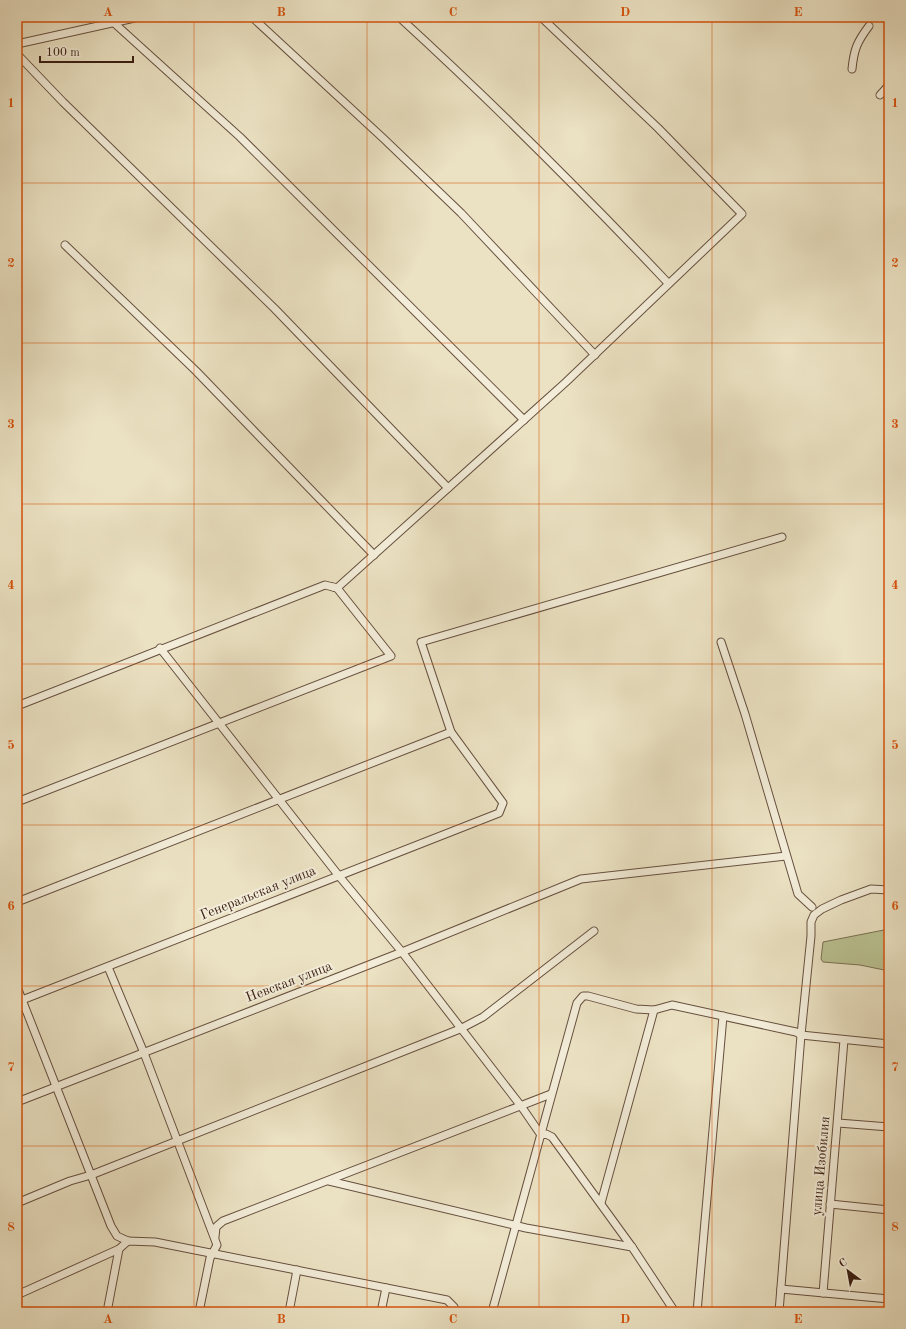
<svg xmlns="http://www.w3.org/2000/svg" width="906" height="1329" viewBox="0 0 906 1329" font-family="'Old Standard TT',serif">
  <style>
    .green { fill: #bac292; stroke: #7a7052 }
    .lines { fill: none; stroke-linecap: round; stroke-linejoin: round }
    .minor-casing { stroke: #66503f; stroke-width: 9 }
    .minor { stroke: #f2ecd8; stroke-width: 7 }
    .grid { fill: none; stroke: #d7530d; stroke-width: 1; stroke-opacity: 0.55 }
    .labels { text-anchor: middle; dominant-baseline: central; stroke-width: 4; stroke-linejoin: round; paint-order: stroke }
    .street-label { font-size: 14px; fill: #3a1f13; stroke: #f2ecd8 }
    .neatline { fill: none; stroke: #d7530d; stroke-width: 1.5 }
    .grid-label { font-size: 13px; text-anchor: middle; font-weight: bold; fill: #d7530d }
  </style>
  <rect width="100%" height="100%" fill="#ebe2c3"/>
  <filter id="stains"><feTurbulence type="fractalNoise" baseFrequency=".005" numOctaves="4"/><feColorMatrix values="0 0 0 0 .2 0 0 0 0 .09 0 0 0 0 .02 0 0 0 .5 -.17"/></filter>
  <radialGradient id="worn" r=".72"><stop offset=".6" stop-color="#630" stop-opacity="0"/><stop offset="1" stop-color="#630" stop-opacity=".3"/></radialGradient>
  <!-- green -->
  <polygon class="green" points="889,929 889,971 860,965 823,962 821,959 823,942"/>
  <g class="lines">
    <!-- minor casing -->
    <g class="minor-casing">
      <g id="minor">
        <polyline points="252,17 384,139 461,213 595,355"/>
        <path d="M399,17C492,102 581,191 668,283"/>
        <polyline points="113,22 240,137 524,420"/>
        <polyline points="17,44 139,17"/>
        <polyline points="17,54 63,102 275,309 448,488"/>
        <path d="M852,69C854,49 857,42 869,26"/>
        <polyline points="880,95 889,85"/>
        <polyline points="65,245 196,371 374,555"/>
        <polyline points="721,642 745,714 798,894 812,907"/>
        <polyline points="160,648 339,876 402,952 521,1106 541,1135"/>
        <polyline points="17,706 325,585 337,588 566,382 742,214 658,128 541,17"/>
        <polyline points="17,802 391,656 337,588 333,587"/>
        <polyline points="17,902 451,732"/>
        <polyline points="108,967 144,1053 217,1245 210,1258 199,1312"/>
        <polyline points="17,987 111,1226 117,1236 128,1241"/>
        <polyline points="17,1002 499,813 503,803 451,732 421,642 782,537"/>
        <polyline points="17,1102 402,952 581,879 786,856"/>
        <polyline points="838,1123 889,1127"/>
        <polyline points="541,1135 546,1134 552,1137 632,1247 675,1312"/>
        <polyline points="329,1181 526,1228 632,1247"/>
        <polyline points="17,1203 70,1181 91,1175 460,1029 483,1017 594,931"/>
        <polyline points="601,1203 654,1010"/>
        <polyline points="830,1204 889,1210"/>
        <polyline points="215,1237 216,1227 223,1221 551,1094"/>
        <polyline points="781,1289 889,1299"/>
        <polyline points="823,1293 844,1040"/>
        <polyline points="17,1295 119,1249 128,1241 155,1242 447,1300 454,1307 455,1312"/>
        <polyline points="107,1312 119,1249"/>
        <polyline points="289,1312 297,1270"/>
        <polyline points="381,1312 386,1288"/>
        <polyline points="492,1312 577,1003 583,996 588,996 636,1009 654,1010 672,1005 796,1032 801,1035 889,1044"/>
        <polyline points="697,1312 723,1016"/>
        <polyline points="779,1312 801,1035 811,936 811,922 814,915 822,909 841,900 871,889 889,890"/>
      </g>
    </g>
    <!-- minor -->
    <use href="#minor" class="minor"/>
  </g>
  <!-- grid -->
  <path class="grid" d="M194,17V1312M367,17V1312M539,17V1312M712,17V1312M17,183H889M17,343H889M17,504H889M17,664H889M17,825H889M17,986H889M17,1146H889"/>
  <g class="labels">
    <!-- street labels -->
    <g class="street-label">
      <text transform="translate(258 893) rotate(-22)">Генеральская улица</text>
      <text transform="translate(289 982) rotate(-21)">Невская улица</text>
      <text transform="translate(821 1166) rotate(-85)">улица Изобилия</text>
    </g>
  </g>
  <!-- margin -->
  <rect width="906" height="1329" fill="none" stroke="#ebe2c3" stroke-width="44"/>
  <!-- north arrow -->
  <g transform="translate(848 1271) rotate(328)" stroke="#f2ecd8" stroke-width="3" paint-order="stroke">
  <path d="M0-3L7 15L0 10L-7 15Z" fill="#3a1f13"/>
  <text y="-6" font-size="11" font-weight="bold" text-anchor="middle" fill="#3a1f13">С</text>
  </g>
  <!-- scale -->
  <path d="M40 56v6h93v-6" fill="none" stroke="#3a1f13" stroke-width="2"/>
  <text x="46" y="56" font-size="12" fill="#3a1f13" stroke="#f2ecd8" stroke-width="3" paint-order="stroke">100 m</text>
  <rect x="22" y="22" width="862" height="1285" class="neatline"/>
  <g class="grid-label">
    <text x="108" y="16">A</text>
    <text x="281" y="16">B</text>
    <text x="453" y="16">C</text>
    <text x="625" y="16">D</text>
    <text x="798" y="16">E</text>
    <text x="11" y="107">1</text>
    <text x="895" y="107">1</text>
    <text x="11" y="267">2</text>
    <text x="895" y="267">2</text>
    <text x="11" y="428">3</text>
    <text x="895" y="428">3</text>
    <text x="11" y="589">4</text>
    <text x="895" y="589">4</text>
    <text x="11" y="749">5</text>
    <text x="895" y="749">5</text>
    <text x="11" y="910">6</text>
    <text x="895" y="910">6</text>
    <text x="11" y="1071">7</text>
    <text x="895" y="1071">7</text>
    <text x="11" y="1231">8</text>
    <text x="895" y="1231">8</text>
    <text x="108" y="1323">A</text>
    <text x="281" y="1323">B</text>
    <text x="453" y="1323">C</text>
    <text x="625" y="1323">D</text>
    <text x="798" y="1323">E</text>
  </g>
  <rect width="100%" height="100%" filter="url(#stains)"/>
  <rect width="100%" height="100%" fill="url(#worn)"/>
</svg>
